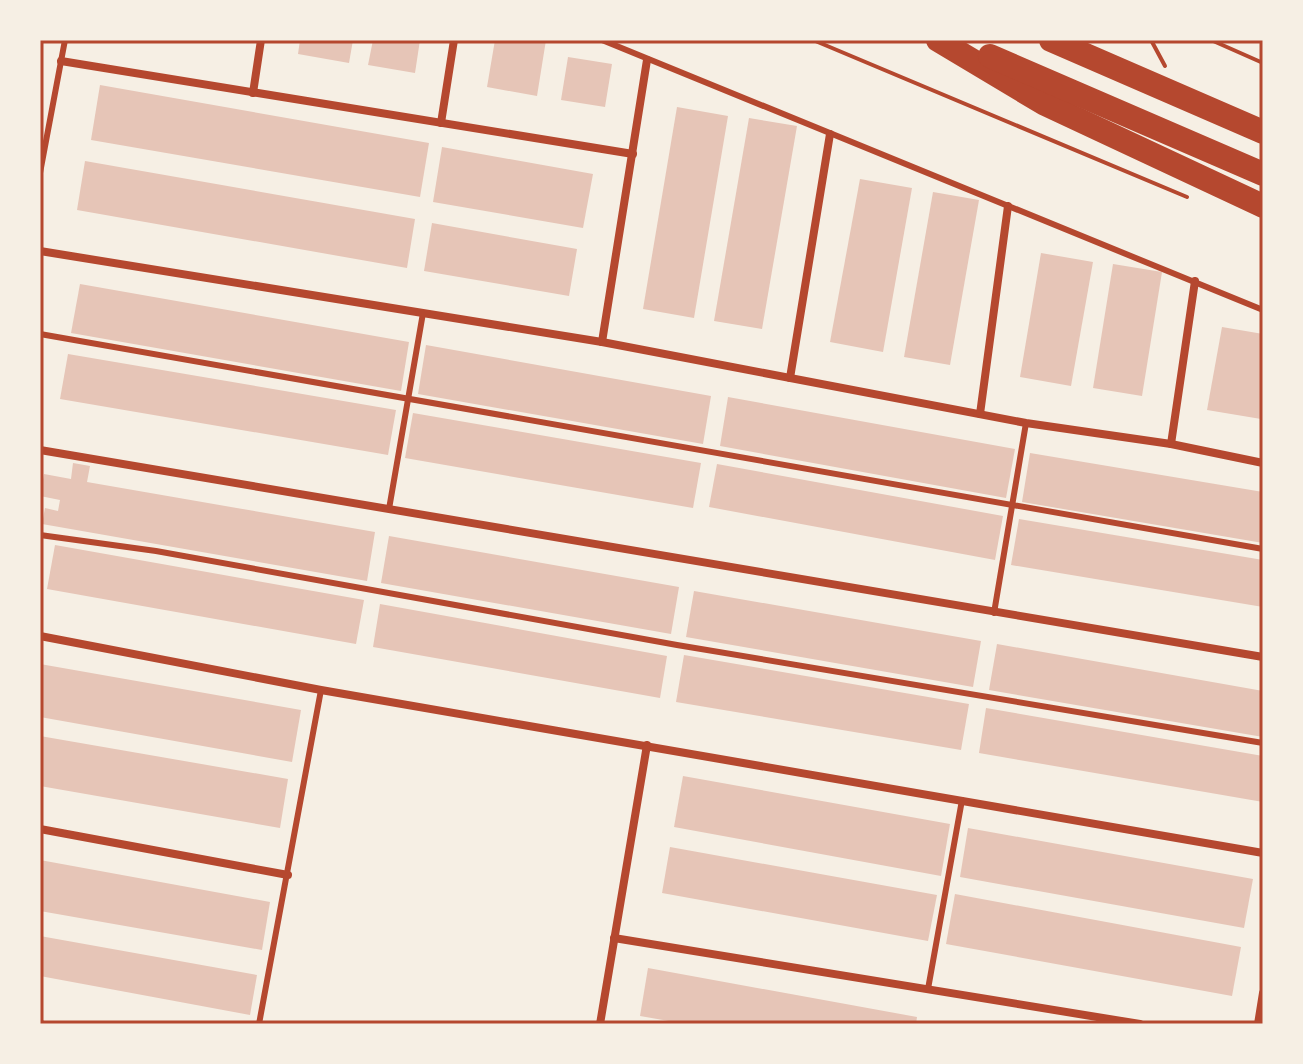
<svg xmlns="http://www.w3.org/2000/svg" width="1303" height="1064" viewBox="0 0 1303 1064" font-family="'Archivo Narrow',sans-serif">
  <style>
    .building { fill: #e6c5b7 }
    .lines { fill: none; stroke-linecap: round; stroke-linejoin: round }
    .path { stroke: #b5482f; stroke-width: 4 }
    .service { stroke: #b5482f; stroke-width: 6 }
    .minor { stroke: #b5482f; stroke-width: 8 }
    .motorway { stroke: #b5482f; stroke-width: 24 }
    .neatline { fill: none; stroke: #b5482f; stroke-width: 3 }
  </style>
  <rect width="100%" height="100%" fill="#f6efe4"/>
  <!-- building -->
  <g class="building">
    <polygon points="300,40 353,40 349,63 298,54"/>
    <polygon points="373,40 420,40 415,73 368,65"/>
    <polygon points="495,40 546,40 537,96 487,87"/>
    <polygon points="568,57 612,64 605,107 561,100"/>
    <polygon points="100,85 429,143 420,197 91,140"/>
    <polygon points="677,107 728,116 694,318 643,309"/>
    <polygon points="749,118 797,126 762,329 714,321"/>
    <polygon points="442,147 593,174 583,228 433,202"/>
    <polygon points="85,161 415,219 407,268 77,210"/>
    <polygon points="860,179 912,188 883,352 830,342"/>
    <polygon points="933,192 979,200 950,365 904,357"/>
    <polygon points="432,223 577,249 569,296 424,271"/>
    <polygon points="1041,253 1093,262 1071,386 1020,377"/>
    <polygon points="1113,264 1162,272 1142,396 1093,388"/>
    <polygon points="80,284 409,342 401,391 71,333"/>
    <polygon points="1222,327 1263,334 1261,419 1207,410"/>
    <polygon points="426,345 711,396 703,444 418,394"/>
    <polygon points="68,354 396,410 388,455 60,399"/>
    <polygon points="728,397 1015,449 1006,498 720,446"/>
    <polygon points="413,413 701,463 693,508 405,458"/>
    <polygon points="1030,453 1263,492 1263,543 1022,502"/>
    <polygon points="73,463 90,466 87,482 375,532 367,581 42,524 45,508 58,511 60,500 40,496 44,474 71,479"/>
    <polygon points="717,464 1003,516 995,560 709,507"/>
    <polygon points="1019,519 1263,560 1263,607 1011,565"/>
    <polygon points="389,536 679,587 671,634 381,583"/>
    <polygon points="55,545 364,600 356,644 47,589"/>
    <polygon points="694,591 981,641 973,687 686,637"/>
    <polygon points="380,604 667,656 660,698 373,647"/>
    <polygon points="997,644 1263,691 1263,737 989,690"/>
    <polygon points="684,655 969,704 961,750 676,702"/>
    <polygon points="40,664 301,710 292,762 40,717"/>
    <polygon points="986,708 1263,756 1263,802 979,753"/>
    <polygon points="40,736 288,779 280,828 40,786"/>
    <polygon points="683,776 950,824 941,876 674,827"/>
    <polygon points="968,828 1253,879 1244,928 960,877"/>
    <polygon points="670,847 937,895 928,941 662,893"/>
    <polygon points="40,860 270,902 262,950 40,911"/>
    <polygon points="955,894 1241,947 1232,996 946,944"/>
    <polygon points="40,936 257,975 250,1015 40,976"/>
    <polygon points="648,968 917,1017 916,1024 686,1024 640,1016"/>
  </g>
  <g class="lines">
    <!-- path -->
    <g class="path">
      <polyline points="813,40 1187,197"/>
      <polyline points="1151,40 1165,66"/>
      <polyline points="1211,40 1263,63"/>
    </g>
    <!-- service -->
    <g class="service">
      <polyline points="602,40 1263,310"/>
      <polyline points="40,173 65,40"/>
      <polyline points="40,334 1263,549"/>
      <polyline points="389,509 423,313"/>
      <polyline points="40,535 156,551 677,645 1263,743"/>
      <polyline points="994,613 1026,423"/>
      <polyline points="928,989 962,800"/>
      <polyline points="259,1024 321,690"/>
    </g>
    <!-- minor -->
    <g class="minor">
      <polyline points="61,61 633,154"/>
      <polyline points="253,93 261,40"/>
      <polyline points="441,123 454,40"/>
      <polyline points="40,251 602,342 1026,423 1171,444 1263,463"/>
      <polyline points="602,342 647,60"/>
      <polyline points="790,378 830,134"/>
      <polyline points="980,414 1008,206"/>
      <polyline points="1171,444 1195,281"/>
      <polyline points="40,450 1263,657"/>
      <polyline points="40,636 321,690 1263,853"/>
      <polyline points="40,829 288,875"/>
      <polyline points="614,938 1140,1024"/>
      <polyline points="40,1024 41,1024"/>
      <polyline points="600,1024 647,745"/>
      <polyline points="1258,1024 1263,993"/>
    </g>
    <!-- motorway -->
    <g class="motorway">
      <polyline points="938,40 1045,104 1263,206"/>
      <polyline points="1051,40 1263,132"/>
      <polyline points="990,56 1263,174"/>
    </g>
  </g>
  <!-- border -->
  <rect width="1303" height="1064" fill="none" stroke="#f6efe4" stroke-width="84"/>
  <rect x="42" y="42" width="1219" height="980" class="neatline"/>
</svg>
